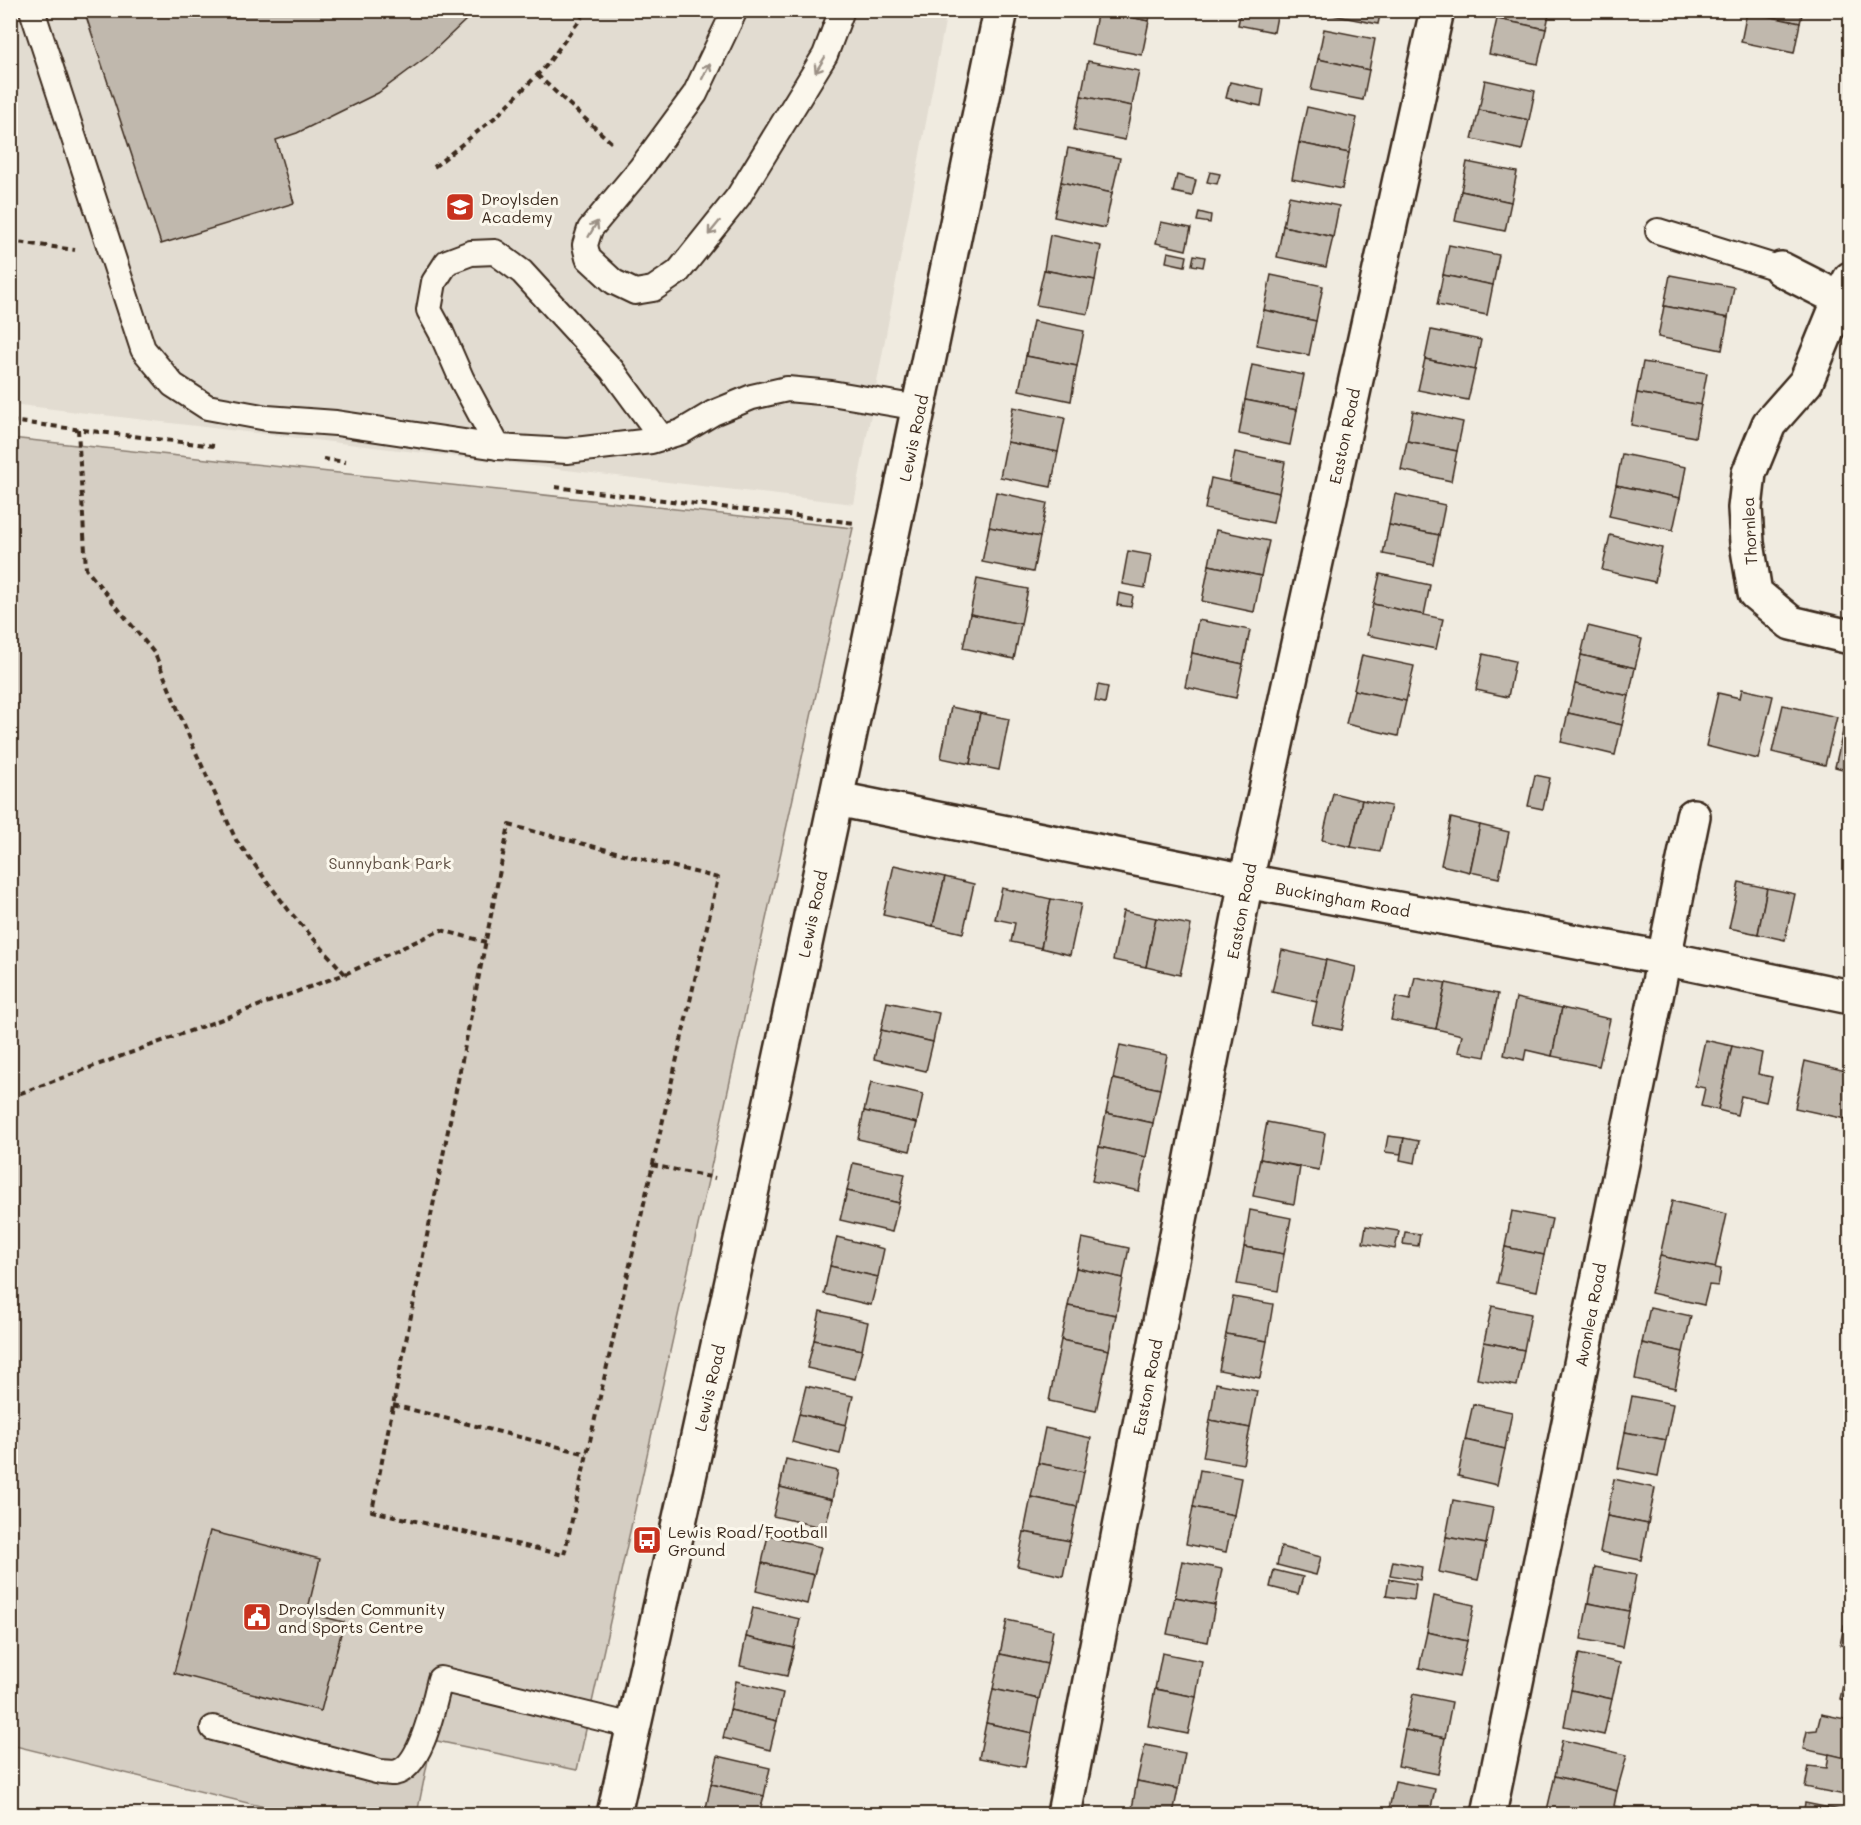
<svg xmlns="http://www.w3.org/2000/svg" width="1861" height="1825" viewBox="0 0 1861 1825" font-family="Mali,sans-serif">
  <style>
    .built { fill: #e2dcd1 }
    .green { fill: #d5cec3; stroke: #887c70; stroke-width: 1.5 }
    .building { fill: #c0b8ad; stroke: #3b2a1e; stroke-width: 1.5 }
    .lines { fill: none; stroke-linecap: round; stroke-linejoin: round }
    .service-casing { stroke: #3b2a1e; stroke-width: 28 }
    .minor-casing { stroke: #3b2a1e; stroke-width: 38 }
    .path { stroke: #3b2a1e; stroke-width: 4; stroke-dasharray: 6 4.5; stroke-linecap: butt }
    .service { stroke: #fbf7ec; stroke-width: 24 }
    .minor { stroke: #fbf7ec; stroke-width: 33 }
    .oneway { stroke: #9b9085 }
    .labels { text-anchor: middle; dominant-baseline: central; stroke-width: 6; stroke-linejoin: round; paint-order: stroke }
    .poi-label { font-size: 16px; fill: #3b2a1e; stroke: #fbf7ec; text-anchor: start }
    .street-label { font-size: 16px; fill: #3b2a1e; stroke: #fbf7ec }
    .park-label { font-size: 16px; fill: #625347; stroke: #fbf7ec }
  </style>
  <rect width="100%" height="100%" fill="#f0ebe0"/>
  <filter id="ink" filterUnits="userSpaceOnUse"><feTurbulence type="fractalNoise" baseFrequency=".0167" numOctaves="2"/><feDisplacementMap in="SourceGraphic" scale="12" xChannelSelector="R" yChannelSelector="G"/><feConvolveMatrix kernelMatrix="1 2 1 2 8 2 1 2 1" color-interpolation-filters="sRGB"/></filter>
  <g filter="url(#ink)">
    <!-- built -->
    <polygon class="built" points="11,11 947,11 854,504 11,404"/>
    <!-- green -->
    <polygon class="green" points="11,438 853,528 577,1770 432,1740 417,1814 293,1814 11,1745"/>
    <!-- building -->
    <g class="building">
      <polygon points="84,10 474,10 468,18 428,56 378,93 297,133 276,140 294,203 161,244"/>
      <polygon points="1098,10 1149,21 1142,55 1091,45"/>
      <polygon points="1099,10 1151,10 1149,21"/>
      <polygon points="1241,10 1278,11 1274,32 1238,25"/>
      <polygon points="1328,10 1381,10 1378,24 1327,14"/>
      <polygon points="1498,10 1550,10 1546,29 1497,19"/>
      <polygon points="1748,10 1803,10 1800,23 1747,12"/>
      <polygon points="1747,12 1800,23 1794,53 1741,42"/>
      <polygon points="1497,19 1546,29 1538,64 1489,54"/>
      <polygon points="1324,29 1375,39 1369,70 1318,59"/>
      <polygon points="1318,59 1369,70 1363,100 1311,90"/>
      <polygon points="1088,61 1139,71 1132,106 1081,96"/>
      <polygon points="1485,80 1535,91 1529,120 1479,110"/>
      <polygon points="1230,82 1264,89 1261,106 1226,98"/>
      <polygon points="1081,96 1132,106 1125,140 1074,130"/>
      <polygon points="1307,107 1357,118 1349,153 1299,143"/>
      <polygon points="1479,110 1529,120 1522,150 1472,139"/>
      <polygon points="1299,143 1349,153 1342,189 1292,179"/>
      <polygon points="1068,148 1120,158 1112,193 1061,182"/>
      <polygon points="1467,162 1517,172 1511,202 1461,191"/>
      <polygon points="1210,172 1220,174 1217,184 1207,182"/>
      <polygon points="1177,175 1196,180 1192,196 1173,192"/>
      <polygon points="1061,182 1112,193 1105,228 1054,217"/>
      <polygon points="1461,191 1511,202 1505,231 1455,221"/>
      <polygon points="1289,196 1339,206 1333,237 1283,226"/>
      <polygon points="1199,212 1211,215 1210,223 1197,221"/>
      <polygon points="1161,222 1191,228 1186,250 1156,243"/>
      <polygon points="1283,226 1333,237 1326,267 1277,257"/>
      <polygon points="1050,235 1101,246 1095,280 1044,270"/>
      <polygon points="1449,245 1499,255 1493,285 1443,275"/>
      <polygon points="1168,252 1187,256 1185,266 1166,262"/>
      <polygon points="1194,255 1205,257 1203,267 1192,265"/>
      <polygon points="1044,270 1095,280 1088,314 1036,305"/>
      <polygon points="1271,275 1323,286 1316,321 1264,310"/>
      <polygon points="1443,275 1493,285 1487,315 1437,305"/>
      <polygon points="1670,275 1734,287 1728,318 1664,306"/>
      <polygon points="1664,306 1728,318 1722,350 1658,337"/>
      <polygon points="1264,310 1316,321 1309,355 1257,345"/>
      <polygon points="1033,321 1084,331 1077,366 1026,356"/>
      <polygon points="1431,330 1481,340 1475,370 1425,359"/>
      <polygon points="1026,356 1077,366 1071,401 1019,390"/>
      <polygon points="1425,359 1475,370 1468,400 1418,390"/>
      <polygon points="1643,362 1707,373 1701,405 1637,393"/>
      <polygon points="1252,365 1304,375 1297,410 1245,400"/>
      <polygon points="1637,393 1701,405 1695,437 1631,425"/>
      <polygon points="1245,400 1297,410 1290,445 1239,434"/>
      <polygon points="1013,407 1065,418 1058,452 1007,442"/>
      <polygon points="1413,411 1463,422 1457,451 1407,441"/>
      <polygon points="1407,441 1457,451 1451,481 1401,470"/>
      <polygon points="1007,442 1058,452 1051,487 1000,477"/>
      <polygon points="1235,452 1285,462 1279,493 1229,482"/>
      <polygon points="1622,454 1686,467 1680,498 1616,485"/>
      <polygon points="1211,478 1279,493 1273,523 1205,509"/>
      <polygon points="1616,485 1680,498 1673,530 1609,516"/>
      <polygon points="996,492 1047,503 1040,537 989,527"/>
      <polygon points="1395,494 1445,505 1439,535 1389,525"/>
      <polygon points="1389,525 1439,535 1433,564 1383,554"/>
      <polygon points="989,527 1040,537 1033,572 982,562"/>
      <polygon points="1216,530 1269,541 1261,576 1209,565"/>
      <polygon points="1610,535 1662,548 1655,582 1602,570"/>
      <polygon points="1128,551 1151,555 1145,588 1122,584"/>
      <polygon points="1209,565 1261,576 1254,612 1202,601"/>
      <polygon points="1380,574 1430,585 1424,615 1373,604"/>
      <polygon points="977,579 1028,589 1021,624 970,614"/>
      <polygon points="1119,593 1133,596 1131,607 1117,605"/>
      <polygon points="1373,604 1443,619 1436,649 1367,635"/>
      <polygon points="970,614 1021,624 1014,659 963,648"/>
      <polygon points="1198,620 1250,630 1243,664 1192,653"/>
      <polygon points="1588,626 1642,639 1635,668 1581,655"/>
      <polygon points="1192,653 1243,664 1236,698 1185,687"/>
      <polygon points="1483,654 1515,661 1508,697 1476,690"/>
      <polygon points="1362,655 1414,666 1406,701 1354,690"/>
      <polygon points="1581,655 1635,668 1629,696 1575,684"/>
      <polygon points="1575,684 1629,696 1622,725 1568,713"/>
      <polygon points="1098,685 1108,687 1105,703 1095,701"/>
      <polygon points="1742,689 1773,696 1758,759 1706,746 1718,693 1740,698"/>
      <polygon points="1354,690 1406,701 1398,736 1346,724"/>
      <polygon points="1783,705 1837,717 1825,765 1772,752"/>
      <polygon points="951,707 980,713 970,764 941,758"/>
      <polygon points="980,713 1009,719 999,770 970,764"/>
      <polygon points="1568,713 1622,725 1615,755 1561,742"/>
      <polygon points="1847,714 1850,715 1850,771 1835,767"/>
      <polygon points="1535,775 1550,778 1543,809 1528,806"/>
      <polygon points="1333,793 1362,800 1351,847 1322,840"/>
      <polygon points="1362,800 1391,806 1380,852 1351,847"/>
      <polygon points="1451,818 1480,825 1470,872 1441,865"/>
      <polygon points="1480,825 1509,832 1499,878 1470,872"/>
      <polygon points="894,865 945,877 933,926 883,915"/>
      <polygon points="945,877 974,884 963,933 933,926"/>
      <polygon points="1739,882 1767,888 1758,934 1729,928"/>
      <polygon points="1002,888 1051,899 1041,948 1011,942 1015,923 995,919"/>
      <polygon points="1767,888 1795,894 1785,940 1758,934"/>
      <polygon points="1051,899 1081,904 1070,955 1041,948"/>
      <polygon points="1123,911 1156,918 1146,967 1113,960"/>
      <polygon points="1156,918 1191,925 1180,975 1146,967"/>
      <polygon points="1282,950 1326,960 1317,1002 1272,992"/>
      <polygon points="1326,960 1356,967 1342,1030 1312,1024"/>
      <polygon points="1415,977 1446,983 1436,1029 1391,1020 1396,997 1410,1000"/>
      <polygon points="1446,983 1498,994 1485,1057 1458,1052 1462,1035 1436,1029"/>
      <polygon points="1516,998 1562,1008 1552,1056 1526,1050 1524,1060 1504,1055"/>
      <polygon points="887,1002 939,1013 933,1042 881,1030"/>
      <polygon points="1562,1008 1610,1019 1599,1066 1552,1056"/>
      <polygon points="881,1030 933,1042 926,1071 874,1059"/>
      <polygon points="1705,1040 1732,1046 1718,1110 1701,1106 1705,1088 1695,1086"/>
      <polygon points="1120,1045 1167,1055 1160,1089 1113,1079"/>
      <polygon points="1732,1046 1762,1053 1758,1074 1772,1077 1766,1102 1741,1096 1737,1115 1718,1110"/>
      <polygon points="1805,1061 1850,1072 1850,1102 1846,1119 1795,1108"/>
      <polygon points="1113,1079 1160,1089 1153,1123 1106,1113"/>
      <polygon points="871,1082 923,1094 917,1123 864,1111"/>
      <polygon points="1850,1102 1850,1120 1846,1119"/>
      <polygon points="864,1111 917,1123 910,1151 858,1139"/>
      <polygon points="1106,1113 1153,1123 1146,1157 1099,1147"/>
      <polygon points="1267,1122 1325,1133 1319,1170 1260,1159"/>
      <polygon points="1388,1136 1404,1138 1401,1154 1385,1152"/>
      <polygon points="1404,1138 1419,1141 1415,1163 1400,1160"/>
      <polygon points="1099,1147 1146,1157 1139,1191 1092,1181"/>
      <polygon points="1260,1159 1300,1167 1294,1204 1253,1196"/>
      <polygon points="853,1163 905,1174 899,1203 847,1191"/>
      <polygon points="847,1191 899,1203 892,1232 840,1220"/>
      <polygon points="1672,1201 1727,1214 1715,1268 1660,1256"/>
      <polygon points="1250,1210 1291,1218 1284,1254 1244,1247"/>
      <polygon points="1512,1211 1552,1219 1544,1255 1505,1247"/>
      <polygon points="1366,1226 1399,1231 1395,1249 1363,1243"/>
      <polygon points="1405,1232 1420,1234 1418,1246 1403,1244"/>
      <polygon points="837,1237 884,1249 878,1277 830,1266"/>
      <polygon points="1082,1238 1129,1248 1123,1278 1076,1268"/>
      <polygon points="1244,1247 1284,1254 1278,1291 1237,1284"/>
      <polygon points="1505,1247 1544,1255 1537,1291 1497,1283"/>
      <polygon points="1660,1256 1721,1269 1718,1286 1709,1285 1704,1305 1651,1293"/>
      <polygon points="830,1266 878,1277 871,1305 824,1294"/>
      <polygon points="1076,1268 1123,1278 1116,1315 1068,1306"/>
      <polygon points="1233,1297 1273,1304 1267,1341 1226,1334"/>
      <polygon points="1068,1306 1116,1315 1109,1350 1061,1340"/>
      <polygon points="1492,1306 1531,1314 1524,1350 1484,1342"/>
      <polygon points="1650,1307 1691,1316 1683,1352 1642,1343"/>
      <polygon points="820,1311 868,1322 862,1350 814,1340"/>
      <polygon points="1226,1334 1267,1341 1260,1378 1219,1370"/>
      <polygon points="814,1340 862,1350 855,1379 807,1368"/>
      <polygon points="1061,1340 1109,1350 1096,1411 1049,1401"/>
      <polygon points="1484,1342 1524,1350 1517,1386 1477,1379"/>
      <polygon points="1642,1343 1683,1352 1675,1388 1635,1379"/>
      <polygon points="1216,1383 1257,1391 1250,1428 1210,1420"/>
      <polygon points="806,1386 853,1396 846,1425 799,1414"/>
      <polygon points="1632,1396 1673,1404 1666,1440 1625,1432"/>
      <polygon points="1473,1404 1512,1412 1505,1449 1465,1440"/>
      <polygon points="799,1414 846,1425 840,1454 792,1442"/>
      <polygon points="1210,1420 1250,1428 1243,1464 1203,1457"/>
      <polygon points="1045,1428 1091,1438 1084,1472 1038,1463"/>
      <polygon points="1625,1432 1666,1440 1658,1476 1618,1468"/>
      <polygon points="1465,1440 1505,1449 1497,1485 1458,1476"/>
      <polygon points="786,1459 838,1471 832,1500 780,1487"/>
      <polygon points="1038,1463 1084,1472 1077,1507 1031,1497"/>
      <polygon points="1200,1470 1241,1478 1234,1515 1193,1507"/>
      <polygon points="1614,1479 1655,1488 1648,1524 1607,1516"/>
      <polygon points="780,1487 832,1500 825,1528 773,1516"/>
      <polygon points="1031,1497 1077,1507 1070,1541 1024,1532"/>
      <polygon points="1453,1500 1493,1508 1486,1544 1446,1537"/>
      <polygon points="1193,1507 1234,1515 1226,1552 1186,1544"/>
      <polygon points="1607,1516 1648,1524 1641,1560 1600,1552"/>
      <polygon points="210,1531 320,1559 307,1613 344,1622 321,1711 174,1673"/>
      <polygon points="1024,1532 1070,1541 1063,1576 1017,1566"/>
      <polygon points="768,1535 821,1547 814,1575 762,1563"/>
      <polygon points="1446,1537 1486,1544 1478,1580 1439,1572"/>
      <polygon points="1281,1547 1321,1557 1316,1575 1277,1565"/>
      <polygon points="1182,1561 1222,1569 1215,1605 1175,1597"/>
      <polygon points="1393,1561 1422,1567 1420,1580 1390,1575"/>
      <polygon points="762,1563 814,1575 807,1604 756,1591"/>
      <polygon points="1595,1567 1636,1575 1629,1611 1588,1603"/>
      <polygon points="1274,1570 1303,1577 1298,1594 1270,1587"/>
      <polygon points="1389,1579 1416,1584 1414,1600 1386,1596"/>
      <polygon points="1434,1596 1474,1605 1467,1641 1427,1632"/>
      <polygon points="1175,1597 1215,1605 1208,1642 1167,1634"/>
      <polygon points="1588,1603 1629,1611 1622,1647 1581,1639"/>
      <polygon points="753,1608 800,1619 794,1648 746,1637"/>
      <polygon points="1007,1620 1053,1630 1047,1664 1000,1654"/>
      <polygon points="1844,1626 1850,1628 1850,1647 1840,1645"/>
      <polygon points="1427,1632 1467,1641 1459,1677 1419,1668"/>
      <polygon points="746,1637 794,1648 787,1676 740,1666"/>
      <polygon points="1162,1653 1202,1661 1196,1697 1155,1689"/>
      <polygon points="1000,1654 1047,1664 1039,1699 993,1689"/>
      <polygon points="1579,1654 1620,1663 1612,1699 1571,1690"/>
      <polygon points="1848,1663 1850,1664 1850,1702 1840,1699"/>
      <polygon points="736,1681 783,1693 777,1721 730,1710"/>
      <polygon points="993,1689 1039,1699 1032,1733 986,1723"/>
      <polygon points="1155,1689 1196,1697 1188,1734 1148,1726"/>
      <polygon points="1571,1690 1612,1699 1604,1735 1564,1726"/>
      <polygon points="1413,1694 1452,1702 1445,1738 1405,1730"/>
      <polygon points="730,1710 777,1721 770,1750 723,1738"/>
      <polygon points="1821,1714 1850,1720 1850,1759 1803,1749 1807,1731 1817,1730"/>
      <polygon points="986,1723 1032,1733 1025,1767 979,1758"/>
      <polygon points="1405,1730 1445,1738 1438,1774 1398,1766"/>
      <polygon points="1562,1740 1627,1755 1617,1791 1555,1776"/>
      <polygon points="1145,1745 1185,1753 1178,1789 1137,1781"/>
      <polygon points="1829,1754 1850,1759 1850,1796 1805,1787 1809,1766 1827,1768"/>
      <polygon points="718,1756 770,1768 764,1796 711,1784"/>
      <polygon points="1555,1776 1617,1791 1614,1806 1626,1808 1631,1814 1565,1814 1547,1810"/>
      <polygon points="1137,1781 1178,1789 1173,1814 1131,1814"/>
      <polygon points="1395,1781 1435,1789 1430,1814 1388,1814"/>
      <polygon points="711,1784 764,1796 759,1814 713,1814 705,1813"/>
      <polygon points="1805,1803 1850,1812 1850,1814 1803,1814"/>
    </g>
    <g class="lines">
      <!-- service casing -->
      <g class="service-casing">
        <g id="service">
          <polyline points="32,10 143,349 173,385 207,407 267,418 336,423 498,447 567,451 651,441 681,432 713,413 752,397 787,389 831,393 919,408"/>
          <polyline points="735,10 695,94 640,169 590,229 585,245 588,258 614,282 635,292 653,289 678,272 738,197 825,55 842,10"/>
          <polyline points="1658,231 1781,269"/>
          <polyline points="498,447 462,380 441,332 429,310 434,282 447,262 471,253 495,252 522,272 612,370 662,438"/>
          <path d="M213,1728L380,1772C384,1772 390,1773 394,1773C422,1769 434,1702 440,1679L633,1726"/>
        </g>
      </g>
      <!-- minor casing -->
      <g class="minor-casing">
        <g id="minor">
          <polyline points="1781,269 1840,299"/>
          <polyline points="1850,279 1840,299 1806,382 1769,424 1749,473 1745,508 1747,543 1755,593 1791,623 1850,637"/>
          <polyline points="837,799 1246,881 1663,958 1850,997"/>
          <path d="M614,1814C749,1214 877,613 1001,10"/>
          <polyline points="1064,1814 1246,881 1437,10"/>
          <polyline points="1489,1814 1693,816"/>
        </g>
      </g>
      <!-- path -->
      <g class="path">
        <polyline points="537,75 614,145"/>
        <polyline points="434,167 498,115 546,66 587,10"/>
        <polyline points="10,241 75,250"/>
        <polyline points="10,421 214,446"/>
        <polyline points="78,429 86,569 155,654 193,746 236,840 290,912 345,974"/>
        <polyline points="323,459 346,462"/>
        <polyline points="555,487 855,523"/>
        <polygon points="509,825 718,878 564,1555 372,1511"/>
        <polyline points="10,1097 345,974 441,930 486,942"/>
        <polyline points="652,1165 715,1178"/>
        <polyline points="393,1405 587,1454"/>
      </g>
      <!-- service -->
      <use href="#service" class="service"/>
      <!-- minor -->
      <use href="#minor" class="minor"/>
    </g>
    <!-- one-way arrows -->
    <defs><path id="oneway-shaft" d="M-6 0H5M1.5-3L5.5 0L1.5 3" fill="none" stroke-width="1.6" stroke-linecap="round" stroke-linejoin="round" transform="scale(1.5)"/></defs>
    <g class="oneway">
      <use href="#oneway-shaft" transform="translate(820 65) rotate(122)"/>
      <use href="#oneway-shaft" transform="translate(706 71) rotate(-64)"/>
      <use href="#oneway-shaft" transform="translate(714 228) rotate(129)"/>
      <use href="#oneway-shaft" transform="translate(593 229) rotate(-60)"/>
    </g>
  </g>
  <!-- icons -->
  <defs>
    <g id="school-square" transform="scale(1.5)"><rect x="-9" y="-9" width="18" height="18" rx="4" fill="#c8321e" stroke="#fbf7ec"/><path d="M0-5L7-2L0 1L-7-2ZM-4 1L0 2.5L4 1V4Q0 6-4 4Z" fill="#fff"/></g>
    <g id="bus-square" transform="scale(1.5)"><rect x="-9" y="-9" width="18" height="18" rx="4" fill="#c8321e" stroke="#fbf7ec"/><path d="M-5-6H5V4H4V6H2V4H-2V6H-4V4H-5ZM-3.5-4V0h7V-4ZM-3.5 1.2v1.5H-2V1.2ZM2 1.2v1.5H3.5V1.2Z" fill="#fff"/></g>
    <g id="civic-square" transform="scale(1.5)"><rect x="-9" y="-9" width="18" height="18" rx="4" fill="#c8321e" stroke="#fbf7ec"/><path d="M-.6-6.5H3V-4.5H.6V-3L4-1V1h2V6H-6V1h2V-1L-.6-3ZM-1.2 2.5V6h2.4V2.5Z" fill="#fff"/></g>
  </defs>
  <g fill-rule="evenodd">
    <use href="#school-square" x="460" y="207"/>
    <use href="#bus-square" x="647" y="1540"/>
    <use href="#civic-square" x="257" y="1617"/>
  </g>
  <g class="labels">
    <!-- poi labels -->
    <g class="poi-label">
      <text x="481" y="198">Droylsden<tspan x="481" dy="18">Academy</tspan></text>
      <text x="668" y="1531">Lewis Road/Football<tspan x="668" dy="18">Ground</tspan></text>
      <text x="278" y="1608">Droylsden Community<tspan x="278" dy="18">and Sports Centre</tspan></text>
    </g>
    <!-- street labels -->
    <g class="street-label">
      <text transform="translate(1344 436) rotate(-78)">Easton Road</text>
      <text transform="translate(913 438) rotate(-78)">Lewis Road</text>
      <text transform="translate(1749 531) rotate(-93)">Thornlea</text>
      <text transform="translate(1343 899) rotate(10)">Buckingham Road</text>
      <text transform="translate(1241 911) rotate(-79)">Easton Road</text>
      <text transform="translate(812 914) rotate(-78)">Lewis Road</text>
      <text transform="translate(1590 1315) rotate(-79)">Avonlea Road</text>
      <text transform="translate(1147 1387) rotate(-79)">Easton Road</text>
      <text transform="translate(709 1388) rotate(-77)">Lewis Road</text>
    </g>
    <!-- park labels -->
    <g class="park-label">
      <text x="390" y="862">Sunnybank Park</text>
    </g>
  </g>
  <!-- margin -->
  <rect width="1861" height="1825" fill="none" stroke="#fbf7ec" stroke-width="36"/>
  <rect x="18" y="18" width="1825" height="1789" fill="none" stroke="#3b2a1e" stroke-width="2" filter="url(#ink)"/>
</svg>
